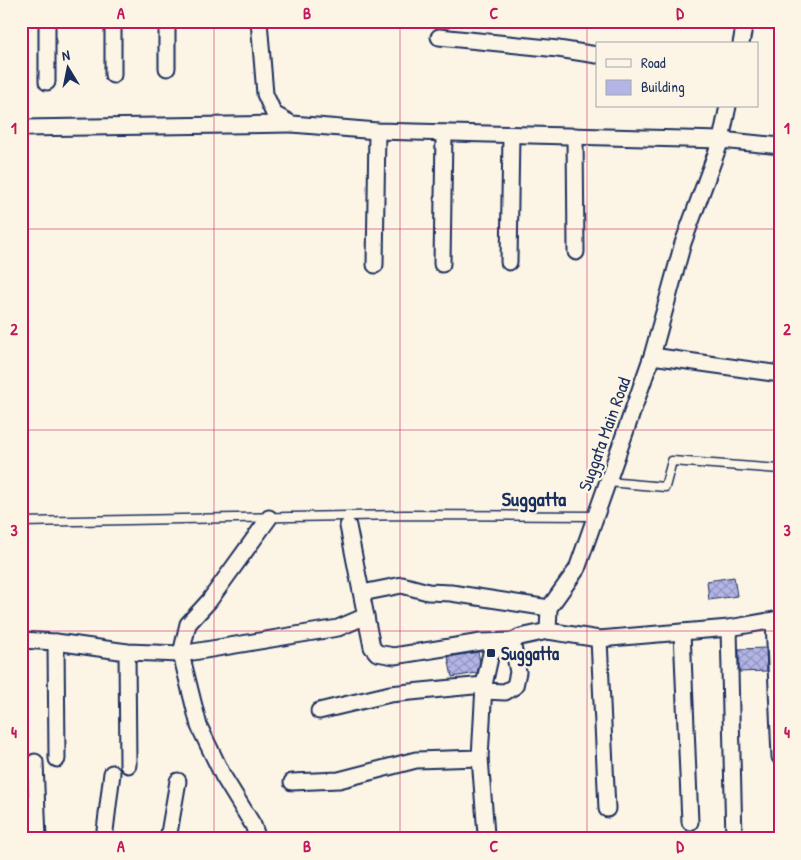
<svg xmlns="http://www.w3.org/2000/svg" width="801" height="860" viewBox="0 0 801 860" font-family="'Patrick Hand',sans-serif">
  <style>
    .building { fill: url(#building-cross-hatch); stroke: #1b2f5e }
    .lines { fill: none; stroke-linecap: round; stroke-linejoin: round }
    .service-casing { stroke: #1b2f5e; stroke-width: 11 }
    .minor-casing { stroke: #1b2f5e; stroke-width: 19 }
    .service { stroke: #fcf5e5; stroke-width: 8 }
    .minor { stroke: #fcf5e5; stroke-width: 15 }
    .grid { fill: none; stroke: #c2185b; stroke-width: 1; stroke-opacity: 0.55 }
    .poi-dot { fill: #1b2f5e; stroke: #fcf5e5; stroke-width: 2 }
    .labels { text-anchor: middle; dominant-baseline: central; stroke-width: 4.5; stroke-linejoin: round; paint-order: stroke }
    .street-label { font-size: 18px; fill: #1b2f5e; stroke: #fcf5e5 }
    .poi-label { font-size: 18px; font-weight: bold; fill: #1b2f5e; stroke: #fcf5e5; text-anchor: start }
    .quarter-label { font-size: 20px; font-weight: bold; fill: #1b2f5e; stroke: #fcf5e5 }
    .neatline { fill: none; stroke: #c2185b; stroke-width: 2 }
    .grid-label { font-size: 16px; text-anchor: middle; font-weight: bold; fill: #c2185b }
  </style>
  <defs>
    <pattern id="building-cross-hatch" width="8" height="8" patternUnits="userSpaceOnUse" patternTransform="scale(1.25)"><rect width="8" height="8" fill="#b4b5e7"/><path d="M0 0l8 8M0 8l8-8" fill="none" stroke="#9294be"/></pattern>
  </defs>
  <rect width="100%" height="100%" fill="#fcf5e5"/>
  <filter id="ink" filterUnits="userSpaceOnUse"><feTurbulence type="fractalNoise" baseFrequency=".02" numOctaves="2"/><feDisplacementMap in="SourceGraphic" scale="10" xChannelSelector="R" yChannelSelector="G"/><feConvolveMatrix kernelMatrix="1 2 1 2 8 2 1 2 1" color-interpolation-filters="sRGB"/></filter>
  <g filter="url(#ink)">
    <!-- building -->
    <g class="building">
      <polygon points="734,577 737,596 709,600 707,581"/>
      <polygon points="766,648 767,671 739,672 739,649"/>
      <polygon points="478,652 480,661 477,673 452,677 448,657"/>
    </g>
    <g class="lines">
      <!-- service casing -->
      <g class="service-casing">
        <g id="service">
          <polyline points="608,482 665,487 672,461 780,469"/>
          <polyline points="21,522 405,515 595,516"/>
        </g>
      </g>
      <!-- minor casing -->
      <g class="minor-casing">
        <g id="minor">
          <polyline points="47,21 47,82"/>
          <polyline points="113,21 113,75"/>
          <polyline points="167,21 167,68"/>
          <polyline points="259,21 265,94 274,114 292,124 377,131 721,140 780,146"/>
          <polyline points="439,37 558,49 597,55"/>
          <polyline points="741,44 745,21"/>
          <polyline points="728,106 721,140 683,243 652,356 577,569 549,608 548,631 599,639 729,628 780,619"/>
          <polyline points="21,128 290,124"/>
          <polyline points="575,136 576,252"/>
          <polyline points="509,262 511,135"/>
          <polyline points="442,264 444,133"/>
          <polyline points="375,265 377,131"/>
          <polyline points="652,356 780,374"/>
          <polyline points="348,526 372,647 377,653 394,656 481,642 512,641 518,672 515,686 505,692 484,691"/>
          <polyline points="362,593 402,585 428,592 451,593 549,608"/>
          <polyline points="774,620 780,757"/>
          <polyline points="729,628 734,839"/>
          <polyline points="682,632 690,822"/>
          <polyline points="599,639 607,809"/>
          <polyline points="21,640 56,642 127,652 181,654 338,628 366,616"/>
          <polyline points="56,642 57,759"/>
          <polyline points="127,652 128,765"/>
          <polyline points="319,711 390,694 484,685"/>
          <polyline points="480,758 486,834"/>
          <polyline points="35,762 38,839"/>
          <polyline points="292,782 339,780 416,760 480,758 484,685 491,653 520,637 548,631"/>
          <polyline points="104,839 112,773"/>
          <polyline points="168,839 178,781"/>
          <polyline points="258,839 253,825 223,776 199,726 181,654 188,624 209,601 269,518"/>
        </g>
      </g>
      <!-- service -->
      <use href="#service" class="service"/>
      <!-- minor -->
      <use href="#minor" class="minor"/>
    </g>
  </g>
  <!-- grid -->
  <path class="grid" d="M214,21V839M400,21V839M587,21V839M21,229H780M21,430H780M21,631H780"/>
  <!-- markers -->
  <rect class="poi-dot" x="486" y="648" width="10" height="10" rx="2.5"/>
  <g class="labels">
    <!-- street labels -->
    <g class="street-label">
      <text transform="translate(604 434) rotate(-70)">Suggata Main Road</text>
    </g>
    <!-- poi labels -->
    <g class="poi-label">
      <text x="501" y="653">Suggatta</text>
    </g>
    <!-- quarter labels -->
    <g class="quarter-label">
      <text x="534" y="498">Suggatta</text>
    </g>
  </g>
  <!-- margin -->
  <rect width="801" height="860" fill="none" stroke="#fcf5e5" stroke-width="55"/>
  <!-- legend -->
  <rect x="596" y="42" width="162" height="65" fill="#fcf5e5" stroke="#a2a6af"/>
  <rect x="606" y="59" width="25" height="8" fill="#fcf5e5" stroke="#a2a6af"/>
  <text x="641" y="68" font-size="15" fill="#1b2f5e">Road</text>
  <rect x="606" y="80" width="25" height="15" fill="#b4b5e7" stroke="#a2a6af"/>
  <text x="641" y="92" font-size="15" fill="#1b2f5e">Building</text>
  <!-- north arrow -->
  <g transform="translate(68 68) rotate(350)" stroke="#fcf5e5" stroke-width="4" paint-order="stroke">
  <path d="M0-4L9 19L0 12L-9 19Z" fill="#1b2f5e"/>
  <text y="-8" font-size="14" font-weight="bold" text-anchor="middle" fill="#1b2f5e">N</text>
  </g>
  <rect x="28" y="28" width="746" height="804" class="neatline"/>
  <g class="grid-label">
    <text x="121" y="19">A</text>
    <text x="307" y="19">B</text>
    <text x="494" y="19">C</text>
    <text x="680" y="19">D</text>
    <text x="14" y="134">1</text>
    <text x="787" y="134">1</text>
    <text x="14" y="335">2</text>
    <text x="787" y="335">2</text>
    <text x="14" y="536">3</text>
    <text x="787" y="536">3</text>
    <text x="14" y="738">4</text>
    <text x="787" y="738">4</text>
    <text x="121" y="852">A</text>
    <text x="307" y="852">B</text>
    <text x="494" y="852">C</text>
    <text x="680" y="852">D</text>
  </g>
</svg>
